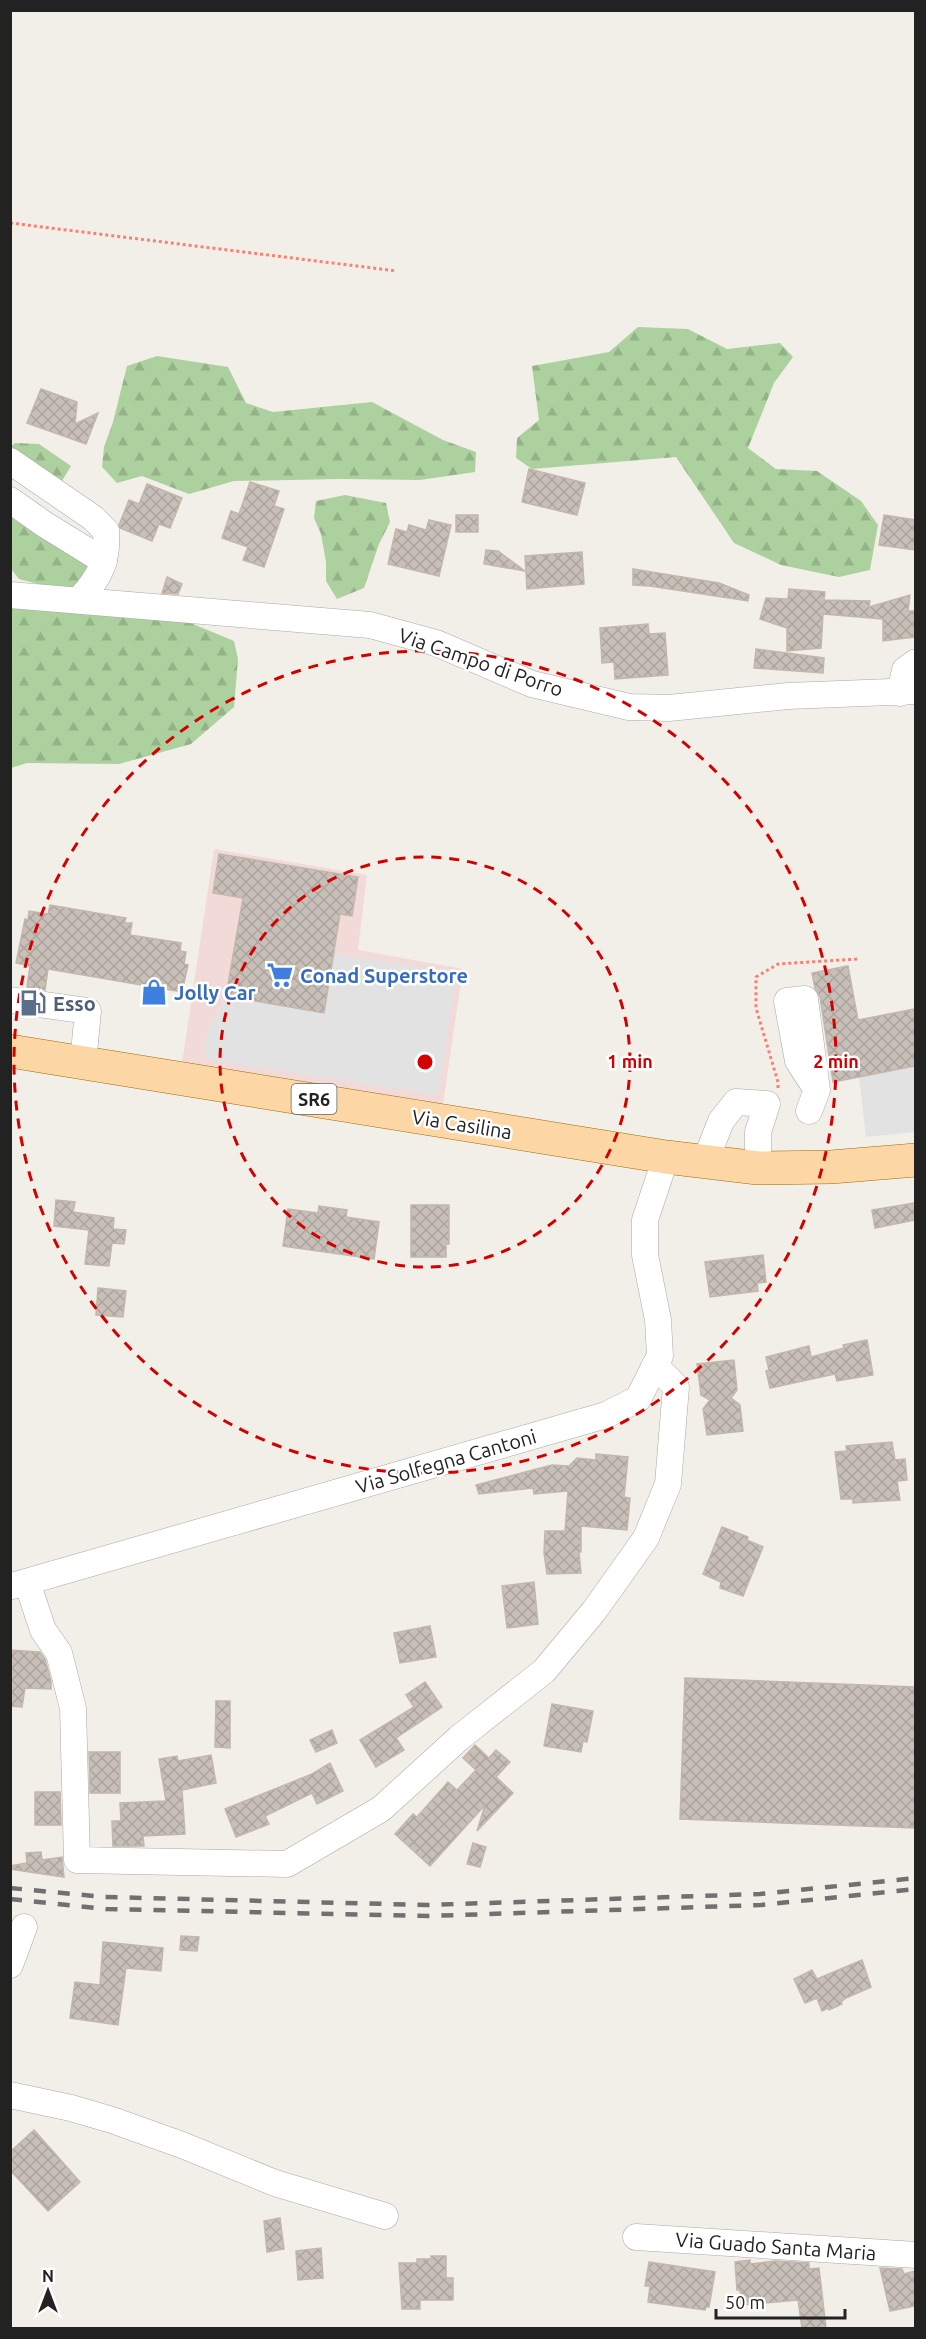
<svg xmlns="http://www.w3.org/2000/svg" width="926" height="2339" viewBox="0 0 926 2339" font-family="Ubuntu,sans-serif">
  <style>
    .commercial { fill: #f2dad9 }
    .forest { fill: url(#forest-firs) }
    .parking { fill: #e2e2e2 }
    .building { fill: url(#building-cross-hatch); stroke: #c4b6ab; stroke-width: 1.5 }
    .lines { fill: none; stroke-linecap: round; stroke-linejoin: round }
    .minor-casing { stroke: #a9a9a9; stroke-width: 27 }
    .major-casing { stroke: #a06b00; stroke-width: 34 }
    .path { stroke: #fa8072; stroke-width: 3; stroke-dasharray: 3 3; stroke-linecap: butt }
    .minor { stroke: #fff; stroke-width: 26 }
    .major { stroke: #fcd6a4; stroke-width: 33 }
    .rail { stroke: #707070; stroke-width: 4.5; stroke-dasharray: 12 12; stroke-linecap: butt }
    .ring { fill: none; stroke: #d40000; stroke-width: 3; stroke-dasharray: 10 8 }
    .labels { text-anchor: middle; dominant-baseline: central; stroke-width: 5; stroke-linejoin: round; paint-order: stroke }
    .shield { fill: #fff; stroke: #646464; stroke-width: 1.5 }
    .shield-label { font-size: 18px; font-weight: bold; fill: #222 }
    .street-label { font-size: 20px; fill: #222; stroke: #fff }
    .shop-label { font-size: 20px; font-weight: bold; fill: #366cbe; stroke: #fff; text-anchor: start }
    .service-label { font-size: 20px; font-weight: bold; fill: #4e5e75; stroke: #fff; text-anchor: start }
    .centre { fill: #d40000; stroke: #fff; stroke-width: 3 }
    .ring-label { font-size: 18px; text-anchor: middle; font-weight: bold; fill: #d40000; stroke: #fff; stroke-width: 5; stroke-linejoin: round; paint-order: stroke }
  </style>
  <defs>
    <pattern id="forest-firs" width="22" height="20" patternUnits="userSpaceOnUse" patternTransform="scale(1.5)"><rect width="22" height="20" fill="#add19e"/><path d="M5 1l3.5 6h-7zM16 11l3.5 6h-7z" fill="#95b388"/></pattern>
    <pattern id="building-cross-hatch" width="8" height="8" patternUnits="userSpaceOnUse" patternTransform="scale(1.5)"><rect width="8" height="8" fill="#c7bfb8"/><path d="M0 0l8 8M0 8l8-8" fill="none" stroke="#aba49e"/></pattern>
  </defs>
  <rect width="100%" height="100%" fill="#f2efe9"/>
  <!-- commercial -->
  <polygon class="commercial" points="214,849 367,875 358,950 463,969 442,1110 182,1063"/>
  <!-- forest -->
  <g class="forest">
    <polygon points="638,327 688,329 727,349 780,343 793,357 774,383 748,448 776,469 817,471 861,501 878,525 870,570 839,577 781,565 734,543 676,457 532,469 516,458 517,438 539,420 532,366 609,352"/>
    <polygon points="157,356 228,367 246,403 273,412 372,402 443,440 476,452 475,472 420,480 341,479 234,481 189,494 142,476 117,483 102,467 104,447 113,422 127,366"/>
    <polygon points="15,443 39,444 71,466 59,486 11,462 10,447"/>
    <polygon points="10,486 41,505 50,520 94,555 84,582 65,591 19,579 11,569"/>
    <polygon points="345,495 386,503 390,522 379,544 364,588 337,599 326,581 326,562 321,534 314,518 316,501"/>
    <polygon points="11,607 174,616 234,641 238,659 234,707 191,744 119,764 27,763 11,768"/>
  </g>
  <!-- parking -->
  <g class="parking">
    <polygon points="334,954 457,973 438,1095 206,1059 205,1037 226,996 324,1012"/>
    <polygon points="915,1066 915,1132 866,1137 859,1077"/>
  </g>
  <!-- building -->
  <g class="building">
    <polygon points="41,389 77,402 75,424 98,413 86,444 27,423"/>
    <polygon points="529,469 585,483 577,515 522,502"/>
    <polygon points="250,482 279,491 274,506 284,509 264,567 243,560 248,547 222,538 231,511 239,514"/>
    <polygon points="147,484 182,498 170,528 159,524 152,541 120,528 119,525 129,500 139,504"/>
    <rect x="456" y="515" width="22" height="17"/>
    <polygon points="884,515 915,520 915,550 879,545"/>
    <polygon points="429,520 451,525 439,576 388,564 396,529 407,532 409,525 426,530"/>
    <polygon points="486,550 498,551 525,571 484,564"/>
    <polygon points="582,552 584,584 527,589 525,556"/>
    <polygon points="633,569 719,583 749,595 748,601 650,586 633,585"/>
    <polygon points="167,577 182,584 178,594 162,593"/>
    <polygon points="789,589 825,592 824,600 870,601 869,607 910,595 908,611 915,611 914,637 883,641 883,619 823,614 821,648 787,651 787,628 760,619 766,598 788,599"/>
    <polygon points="648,624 649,634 665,633 668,675 615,679 614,662 602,663 600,628"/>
    <polygon points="756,649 824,658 823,673 754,668"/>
    <polygon points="219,854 358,877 352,916 340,914 324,1013 226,996 243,898 213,893"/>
    <polygon points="50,905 126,918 124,923 132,923 130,935 181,943 180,951 186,952 184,964 188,965 182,992 48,969 45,990 27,987 30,966 16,963 25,919 28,920 29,911 48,914"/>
    <polygon points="848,966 858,1020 915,1009 915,1066 833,1082 820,997 815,988 812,973"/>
    <polygon points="56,1200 75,1202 73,1212 114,1218 113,1229 126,1230 124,1244 112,1243 109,1266 85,1264 89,1230 54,1226"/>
    <polygon points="915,1203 915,1220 875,1228 872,1210"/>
    <polygon points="411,1205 449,1205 449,1244 446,1244 446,1257 411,1257"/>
    <polygon points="319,1206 347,1210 346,1217 379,1222 374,1259 283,1246 288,1209 318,1213"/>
    <polygon points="763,1255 766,1282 757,1283 758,1291 710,1297 705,1262"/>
    <polygon points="98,1288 126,1291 123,1317 96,1315"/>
    <polygon points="867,1340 873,1375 837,1381 835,1374 770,1388 766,1371 769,1370 766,1357 809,1346 811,1357 844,1348 843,1345"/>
    <polygon points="734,1360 737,1390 731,1398 740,1405 743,1431 707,1435 703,1409 710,1400 701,1395 697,1364"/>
    <polygon points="892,1442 895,1460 905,1459 907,1480 897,1481 900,1500 853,1503 853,1499 841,1499 835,1452 847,1451 846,1446"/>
    <polygon points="596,1454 628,1457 624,1497 630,1498 627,1530 581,1526 581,1552 579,1552 581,1573 547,1574 544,1553 545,1531 565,1531 568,1491 534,1494 533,1488 479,1494 476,1485 552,1465 569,1466 577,1458 596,1460"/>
    <polygon points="722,1527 748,1537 747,1540 763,1547 743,1596 720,1588 721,1582 703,1574"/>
    <polygon points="534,1582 538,1624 507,1628 502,1586"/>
    <polygon points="430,1626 436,1657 400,1663 394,1633"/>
    <polygon points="10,1650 40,1652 45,1659 51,1681 51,1689 25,1688 22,1707 10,1706"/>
    <polygon points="685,1678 915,1687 915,1828 680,1819"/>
    <polygon points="425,1682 442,1707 396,1738 404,1750 376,1767 360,1740 414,1707 406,1695"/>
    <polygon points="216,1701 230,1701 230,1748 215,1747"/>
    <polygon points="552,1704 593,1711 587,1742 583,1741 581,1752 544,1746"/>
    <polygon points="332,1730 337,1743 316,1752 310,1740"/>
    <polygon points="475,1745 489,1758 496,1750 510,1762 496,1777 513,1793 477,1831 485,1805 430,1866 395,1834 413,1814 417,1817 448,1782 457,1790 476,1770 463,1758"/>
    <polygon points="89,1752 120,1752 120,1793 90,1793"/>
    <polygon points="211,1755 216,1783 182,1790 185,1834 143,1836 144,1846 113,1846 112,1821 121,1821 120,1803 166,1801 159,1759 177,1756 178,1761"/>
    <polygon points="330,1763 343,1791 317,1804 312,1793 265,1816 269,1824 236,1837 225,1809 312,1774"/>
    <polygon points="35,1792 60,1792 61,1825 35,1825"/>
    <polygon points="473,1843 486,1847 480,1867 467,1864"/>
    <polygon points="41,1852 42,1860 62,1857 64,1877 10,1869 10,1866 27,1863 26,1853"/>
    <polygon points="181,1936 199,1937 197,1951 180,1950"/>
    <polygon points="103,1942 163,1948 161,1971 126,1968 118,2025 70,2018 75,1982 100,1985"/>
    <polygon points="862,1960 871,1987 846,1998 841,2002 842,2004 829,2010 828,2008 822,2011 817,1998 805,2003 794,1979 812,1970 817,1979"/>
    <polygon points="34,2130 80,2182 48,2211 10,2170 10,2152"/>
    <polygon points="280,2218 284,2249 267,2252 264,2221"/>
    <polygon points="321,2248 323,2278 298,2280 296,2251"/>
    <polygon points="431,2256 446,2256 446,2278 453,2278 453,2300 420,2300 420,2309 402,2309 399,2263 417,2263 417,2259 431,2259"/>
    <polygon points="750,2260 750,2264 776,2261 809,2263 809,2269 819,2268 826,2328 802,2328 798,2300 741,2305 740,2290 737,2290 735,2262"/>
    <polygon points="649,2262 715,2272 709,2307 706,2307 705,2310 648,2302 650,2286 645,2286"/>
    <polygon points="880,2268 902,2269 904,2274 915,2271 915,2306 890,2311"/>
  </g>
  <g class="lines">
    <!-- minor casing -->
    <g class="minor-casing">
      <g id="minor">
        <path d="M10,461L93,518L106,531C108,562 100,577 79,600"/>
        <polyline points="10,500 44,524 104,561"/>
        <polyline points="10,595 370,625 436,643 532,684 629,707 669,708 788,696 916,691"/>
        <polyline points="900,693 905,670 916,662"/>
        <polyline points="10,1000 88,1011 83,1063"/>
        <polyline points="809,1111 817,1090 805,999 787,1001 798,1061 817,1090"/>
        <polyline points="705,1162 721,1121 736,1102 767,1104 758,1132 758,1168"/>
        <polyline points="27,1582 43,1630 59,1653 73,1708 77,1860 287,1864 381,1809 459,1738 544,1671 594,1611 646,1538 668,1484 676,1387 655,1365"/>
        <polyline points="12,1586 606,1415 638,1399 660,1356 658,1320 645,1255 645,1220 666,1157"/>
        <polyline points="10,1965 24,1927"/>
        <polyline points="10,2095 71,2108 112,2120 182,2145 275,2183 385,2216"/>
        <polyline points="636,2237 916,2255"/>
      </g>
    </g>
    <!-- major casing -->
    <g class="major-casing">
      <polyline id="major" points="10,1051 666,1157 758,1168 831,1167 916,1160"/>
    </g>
    <!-- path -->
    <g class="path">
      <polyline points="10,223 397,271"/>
      <polyline points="778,1088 778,1082 756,1008 756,977 778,964 858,959"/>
    </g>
    <!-- minor -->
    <use href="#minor" class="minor"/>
    <!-- major -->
    <use href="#major" class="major"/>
    <!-- rail -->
    <g class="rail">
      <polyline points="10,1888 105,1897 427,1905 760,1894 916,1878"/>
      <polyline points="10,1899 106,1909 429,1916 761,1905 916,1889"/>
    </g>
  </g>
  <!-- distance rings -->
  <g class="ring">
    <circle cx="425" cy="1062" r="205"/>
    <circle cx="425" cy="1062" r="411"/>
  </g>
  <!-- icons -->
  <defs>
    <g id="supermarket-bare" transform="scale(2.07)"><path d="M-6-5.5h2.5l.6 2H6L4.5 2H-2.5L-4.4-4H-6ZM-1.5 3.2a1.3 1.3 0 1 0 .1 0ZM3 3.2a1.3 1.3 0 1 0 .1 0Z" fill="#3f7fe0" stroke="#fff" stroke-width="2.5" paint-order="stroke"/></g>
    <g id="shop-bare" transform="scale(2.07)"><path d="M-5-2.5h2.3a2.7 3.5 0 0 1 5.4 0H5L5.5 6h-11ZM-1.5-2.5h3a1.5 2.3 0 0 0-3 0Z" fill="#3f7fe0" stroke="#fff" stroke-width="2.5" paint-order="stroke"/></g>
    <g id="fuel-bare" transform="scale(2.07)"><path d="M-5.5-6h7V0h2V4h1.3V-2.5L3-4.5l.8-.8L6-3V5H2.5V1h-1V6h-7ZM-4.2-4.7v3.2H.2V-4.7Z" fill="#5c6f8a" stroke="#fff" stroke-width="2.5" paint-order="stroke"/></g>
  </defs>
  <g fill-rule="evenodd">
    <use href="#supermarket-bare" x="280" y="975"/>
    <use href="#shop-bare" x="154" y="992"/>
    <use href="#fuel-bare" x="33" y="1003"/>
  </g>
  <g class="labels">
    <!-- shield labels -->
    <rect class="shield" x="291.5" y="1084" width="45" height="30" rx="4.5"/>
    <g class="shield-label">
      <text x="314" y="1099">SR6</text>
    </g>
    <!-- street labels -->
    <g class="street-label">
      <text transform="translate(481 662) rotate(19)">Via Campo di Porro</text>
      <text transform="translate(462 1124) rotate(9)">Via Casilina</text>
      <text transform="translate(446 1461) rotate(-16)">Via Solfegna Cantoni</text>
      <text transform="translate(776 2246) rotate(4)">Via Guado Santa Maria</text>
    </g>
    <!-- shop labels -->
    <g class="shop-label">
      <text x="300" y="975">Conad Superstore</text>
      <text x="174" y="992">Jolly Car</text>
    </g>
    <!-- service labels -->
    <g class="service-label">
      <text x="53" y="1003">Esso</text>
    </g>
  </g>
  <circle cx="425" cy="1062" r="9" class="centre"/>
  <g class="ring-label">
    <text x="630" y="1068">1 min</text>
    <text x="836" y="1068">2 min</text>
  </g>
  <!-- border -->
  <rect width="926" height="2339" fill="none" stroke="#222222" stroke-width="24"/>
  <!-- north arrow -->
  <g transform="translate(48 2291)" stroke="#ffffff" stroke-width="4.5" paint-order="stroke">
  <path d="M0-4.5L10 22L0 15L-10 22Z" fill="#222222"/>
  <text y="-9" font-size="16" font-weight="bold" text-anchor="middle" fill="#222222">N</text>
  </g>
  <!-- scale -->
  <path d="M716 2309v9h129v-9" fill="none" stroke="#222222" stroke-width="3"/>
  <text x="725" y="2309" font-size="18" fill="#222222" stroke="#ffffff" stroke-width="4.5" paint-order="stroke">50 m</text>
</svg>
